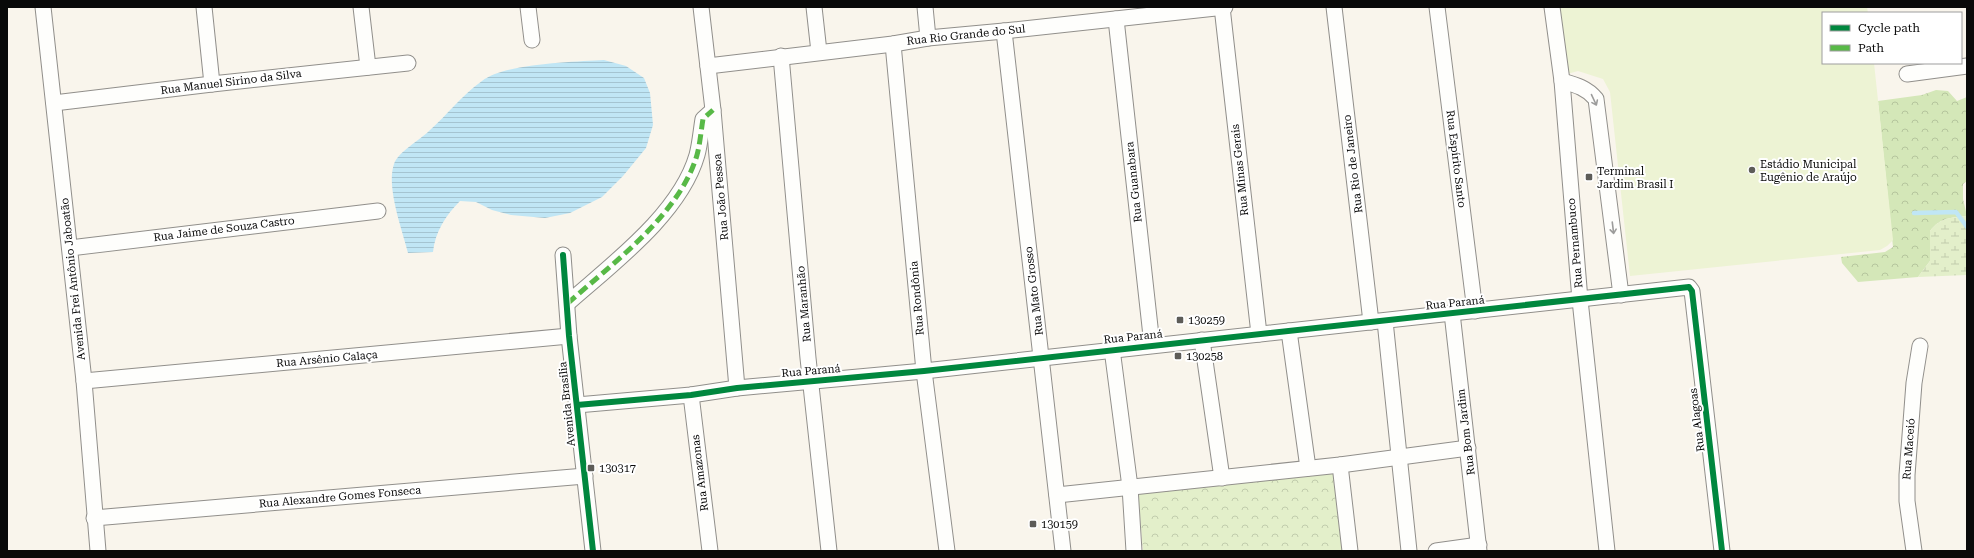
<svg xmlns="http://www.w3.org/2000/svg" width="1974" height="558" viewBox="0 0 1974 558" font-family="'Roboto Serif',serif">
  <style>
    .forest { fill: url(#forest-crowns) }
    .wetland { fill: url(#wetland-marsh) }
    .park { fill: url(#park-crowns) }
    .pitch { fill: #edf3d4 }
    .water { fill: url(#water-rules) }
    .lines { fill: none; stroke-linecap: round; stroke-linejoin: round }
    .stream { stroke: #c0e6f5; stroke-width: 4.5 }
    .minor-casing { stroke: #918f8b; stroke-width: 17 }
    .minor { stroke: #fefefc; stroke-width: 15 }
    .quiet { stroke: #58b947; stroke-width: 5; stroke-dasharray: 10 5; stroke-linecap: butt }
    .cycleway-casing { stroke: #fff; stroke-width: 8 }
    .cycleway { stroke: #00873e; stroke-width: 6 }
    .oneway { stroke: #9c9c9b }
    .poi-dot { fill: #5d5c58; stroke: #fff; stroke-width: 1.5 }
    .labels { text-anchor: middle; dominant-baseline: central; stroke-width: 4; stroke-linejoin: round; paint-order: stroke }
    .street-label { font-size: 11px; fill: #090909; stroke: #fff }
    .poi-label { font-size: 11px; fill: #090909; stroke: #fff; text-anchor: start }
  </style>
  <defs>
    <pattern id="forest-crowns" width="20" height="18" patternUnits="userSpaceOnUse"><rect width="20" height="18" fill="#d4e7b8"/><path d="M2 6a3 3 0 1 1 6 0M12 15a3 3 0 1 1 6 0" fill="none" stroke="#b5c59d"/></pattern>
    <pattern id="wetland-marsh" width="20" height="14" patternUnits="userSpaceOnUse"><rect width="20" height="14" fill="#e3efca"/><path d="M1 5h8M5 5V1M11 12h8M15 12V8" fill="none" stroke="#c1ccac"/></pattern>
    <pattern id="park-crowns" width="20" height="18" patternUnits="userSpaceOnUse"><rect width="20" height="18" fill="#e3efca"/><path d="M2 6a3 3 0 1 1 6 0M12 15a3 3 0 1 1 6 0" fill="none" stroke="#c1ccac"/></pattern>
    <pattern id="water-rules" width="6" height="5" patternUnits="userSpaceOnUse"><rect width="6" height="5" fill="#c0e6f5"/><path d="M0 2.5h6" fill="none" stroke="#a4c4d1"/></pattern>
  </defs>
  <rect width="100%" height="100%" fill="#f9f5ec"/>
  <!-- forest -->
  <path class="forest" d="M1936,90L1948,91L1957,101L1967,97V181L1963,184V199L1967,216C1950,218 1941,217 1930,231V261L1918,277L1858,282L1842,263L1841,257L1885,252L1893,247L1878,101L1922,95Z"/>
  <!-- wetland -->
  <path class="wetland" d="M1967,216V275L1918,277L1930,261V231C1941,217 1950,218 1967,216Z"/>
  <!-- park -->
  <polygon class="park" points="1335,471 1347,551 1143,551 1138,492"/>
  <!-- pitch -->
  <polygon class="pitch" points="1560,7 1867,7 1868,13 1823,13 1823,63 1874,63 1893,240 1887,246 1880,250 1630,276 1610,92 1603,79 1578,71 1567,74"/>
  <!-- water -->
  <path class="water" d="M604,60L626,66L644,78L650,93L653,125L646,148L623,176L602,197L570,213L545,218L511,215L492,210L476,202L460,201C446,215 435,232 433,252L408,253C402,229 386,187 394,164C398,152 420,140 429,131C447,115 462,95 482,81C506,63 573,62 604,60Z"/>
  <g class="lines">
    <!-- stream -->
    <polyline class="stream" points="1914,213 1956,212 1967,227"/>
    <!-- minor casing -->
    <g class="minor-casing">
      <g id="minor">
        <polyline points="43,7 84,381 98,551"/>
        <polyline points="204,7 212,84"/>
        <polyline points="361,7 368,67"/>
        <polyline points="528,7 532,40"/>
        <polyline points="701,7 713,110 737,388"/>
        <polyline points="814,7 819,52"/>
        <polyline points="925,7 928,38"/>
        <polyline points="1222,7 1259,334"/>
        <polyline points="1334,7 1371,322"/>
        <polyline points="1437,7 1475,311"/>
        <polyline points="1552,7 1562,81 1580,300 1607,551"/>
        <polyline points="1116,19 1152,345"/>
        <polyline points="1004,31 1063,551"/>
        <polyline points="893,44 924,371 947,551"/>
        <polyline points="781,56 808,358 829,551"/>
        <polyline points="708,66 893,44 928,38 1004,31 1225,7"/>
        <polyline points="1907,74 1967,66"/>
        <path d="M1562,81C1576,85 1587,88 1596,99L1621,295"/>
        <polyline points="54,103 212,84 408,63"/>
        <polyline points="70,248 378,211"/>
        <polyline points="563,255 569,336 593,551"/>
        <path d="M568,303C612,264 680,214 697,155C700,144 701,131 703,119L713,110"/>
        <polyline points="1452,313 1479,551"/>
        <polyline points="1385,321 1409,551"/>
        <polyline points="1289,331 1308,468"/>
        <polyline points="1202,340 1222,478"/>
        <polyline points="1112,349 1130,487 1134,551"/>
        <polyline points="84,381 569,336"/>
        <polyline points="691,395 710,551"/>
        <polyline points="577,405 691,395 737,388 924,371 1689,287 1692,291 1722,551"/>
        <polyline points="1340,465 1350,551"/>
        <polyline points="1057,495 1340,465 1468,448"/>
        <polyline points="94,518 585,476"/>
        <polyline points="1436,551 1479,545"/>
        <polyline points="1914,551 1907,501 1907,475 1914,383 1920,346"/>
      </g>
    </g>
    <!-- minor -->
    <use href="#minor" class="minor"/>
    <!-- quiet -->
    <path class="quiet" d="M568,303C612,264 680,214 697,155C700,144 701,131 703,119L713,110"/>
    <!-- cycleway casing -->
    <g class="cycleway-casing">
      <g id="cycleway">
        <polyline points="563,255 569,336 593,551"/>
        <polyline points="577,405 691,395 737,388 924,371 1689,287 1692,291 1722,551"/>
      </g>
    </g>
    <!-- cycleway -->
    <use href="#cycleway" class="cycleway"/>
  </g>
  <!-- one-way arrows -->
  <defs><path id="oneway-shaft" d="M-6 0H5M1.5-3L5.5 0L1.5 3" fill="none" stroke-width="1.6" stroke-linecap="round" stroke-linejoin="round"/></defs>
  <g class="oneway">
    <use href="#oneway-shaft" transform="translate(1594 100) rotate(65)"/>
    <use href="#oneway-shaft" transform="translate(1613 228) rotate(83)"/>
  </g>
  <!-- markers -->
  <g class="poi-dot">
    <circle cx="1752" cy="170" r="4"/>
    <rect x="1585" y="173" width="8" height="8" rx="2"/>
    <rect x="1176" y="316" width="8" height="8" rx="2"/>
    <rect x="1174" y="352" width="8" height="8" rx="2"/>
    <rect x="587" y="464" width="8" height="8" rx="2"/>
    <rect x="1029" y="520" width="8" height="8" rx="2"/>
  </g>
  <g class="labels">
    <!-- street labels -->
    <g class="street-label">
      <text transform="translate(966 35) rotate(-6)">Rua Rio Grande do Sul</text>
      <text transform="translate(231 82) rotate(-7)">Rua Manuel Sirino da Silva</text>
      <text transform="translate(1456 159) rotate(83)">Rua Espírito Santo</text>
      <text transform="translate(1353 164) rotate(-97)">Rua Rio de Janeiro</text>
      <text transform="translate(1240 170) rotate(-96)">Rua Minas Gerais</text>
      <text transform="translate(1134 182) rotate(-96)">Rua Guanabara</text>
      <text transform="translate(721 197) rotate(-95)">Rua João Pessoa</text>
      <text transform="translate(224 229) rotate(-7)">Rua Jaime de Souza Castro</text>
      <text transform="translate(1575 243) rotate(-95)">Rua Pernambuco</text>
      <text transform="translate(73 279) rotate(-96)">Avenida Frei Antônio Jaboatão</text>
      <text transform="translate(1034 291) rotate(-97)">Rua Mato Grosso</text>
      <text transform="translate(917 298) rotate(-95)">Rua Rondônia</text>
      <text transform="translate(1455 303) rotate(-6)">Rua Paraná</text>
      <text transform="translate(804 304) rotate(-95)">Rua Maranhão</text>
      <text transform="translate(1133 337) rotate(-6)">Rua Paraná</text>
      <text transform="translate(327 359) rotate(-5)">Rua Arsênio Calaça</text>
      <text transform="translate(811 371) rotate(-5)">Rua Paraná</text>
      <text transform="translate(567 404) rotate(-96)">Avenida Brasília</text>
      <text transform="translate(1697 420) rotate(-97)">Rua Alagoas</text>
      <text transform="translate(1466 432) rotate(-97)">Rua Bom Jardim</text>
      <text transform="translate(1909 449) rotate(-86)">Rua Maceió</text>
      <text transform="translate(700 473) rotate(-97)">Rua Amazonas</text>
      <text transform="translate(340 497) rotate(-5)">Rua Alexandre Gomes Fonseca</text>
    </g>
    <!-- poi labels -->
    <g class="poi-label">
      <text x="1760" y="164">Estádio Municipal<tspan x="1760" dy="13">Eugênio de Araújo</tspan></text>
      <text x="1597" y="171">Terminal<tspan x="1597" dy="13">Jardim Brasil I</tspan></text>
      <text x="1188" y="320">130259</text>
      <text x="1186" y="356">130258</text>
      <text x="599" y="468">130317</text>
      <text x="1041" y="524">130159</text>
    </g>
  </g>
  <!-- border -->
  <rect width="1974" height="558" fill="none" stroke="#090909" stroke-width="16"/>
  <!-- legend -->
  <rect x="1822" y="12" width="140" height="52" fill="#ffffff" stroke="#9d9d9d"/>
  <rect x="1830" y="25" width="20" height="6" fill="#00873e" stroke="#9d9d9d"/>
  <text x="1858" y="32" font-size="12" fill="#090909">Cycle path</text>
  <rect x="1830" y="45" width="20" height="6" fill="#58b947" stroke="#9d9d9d"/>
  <text x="1858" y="52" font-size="12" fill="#090909">Path</text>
</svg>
